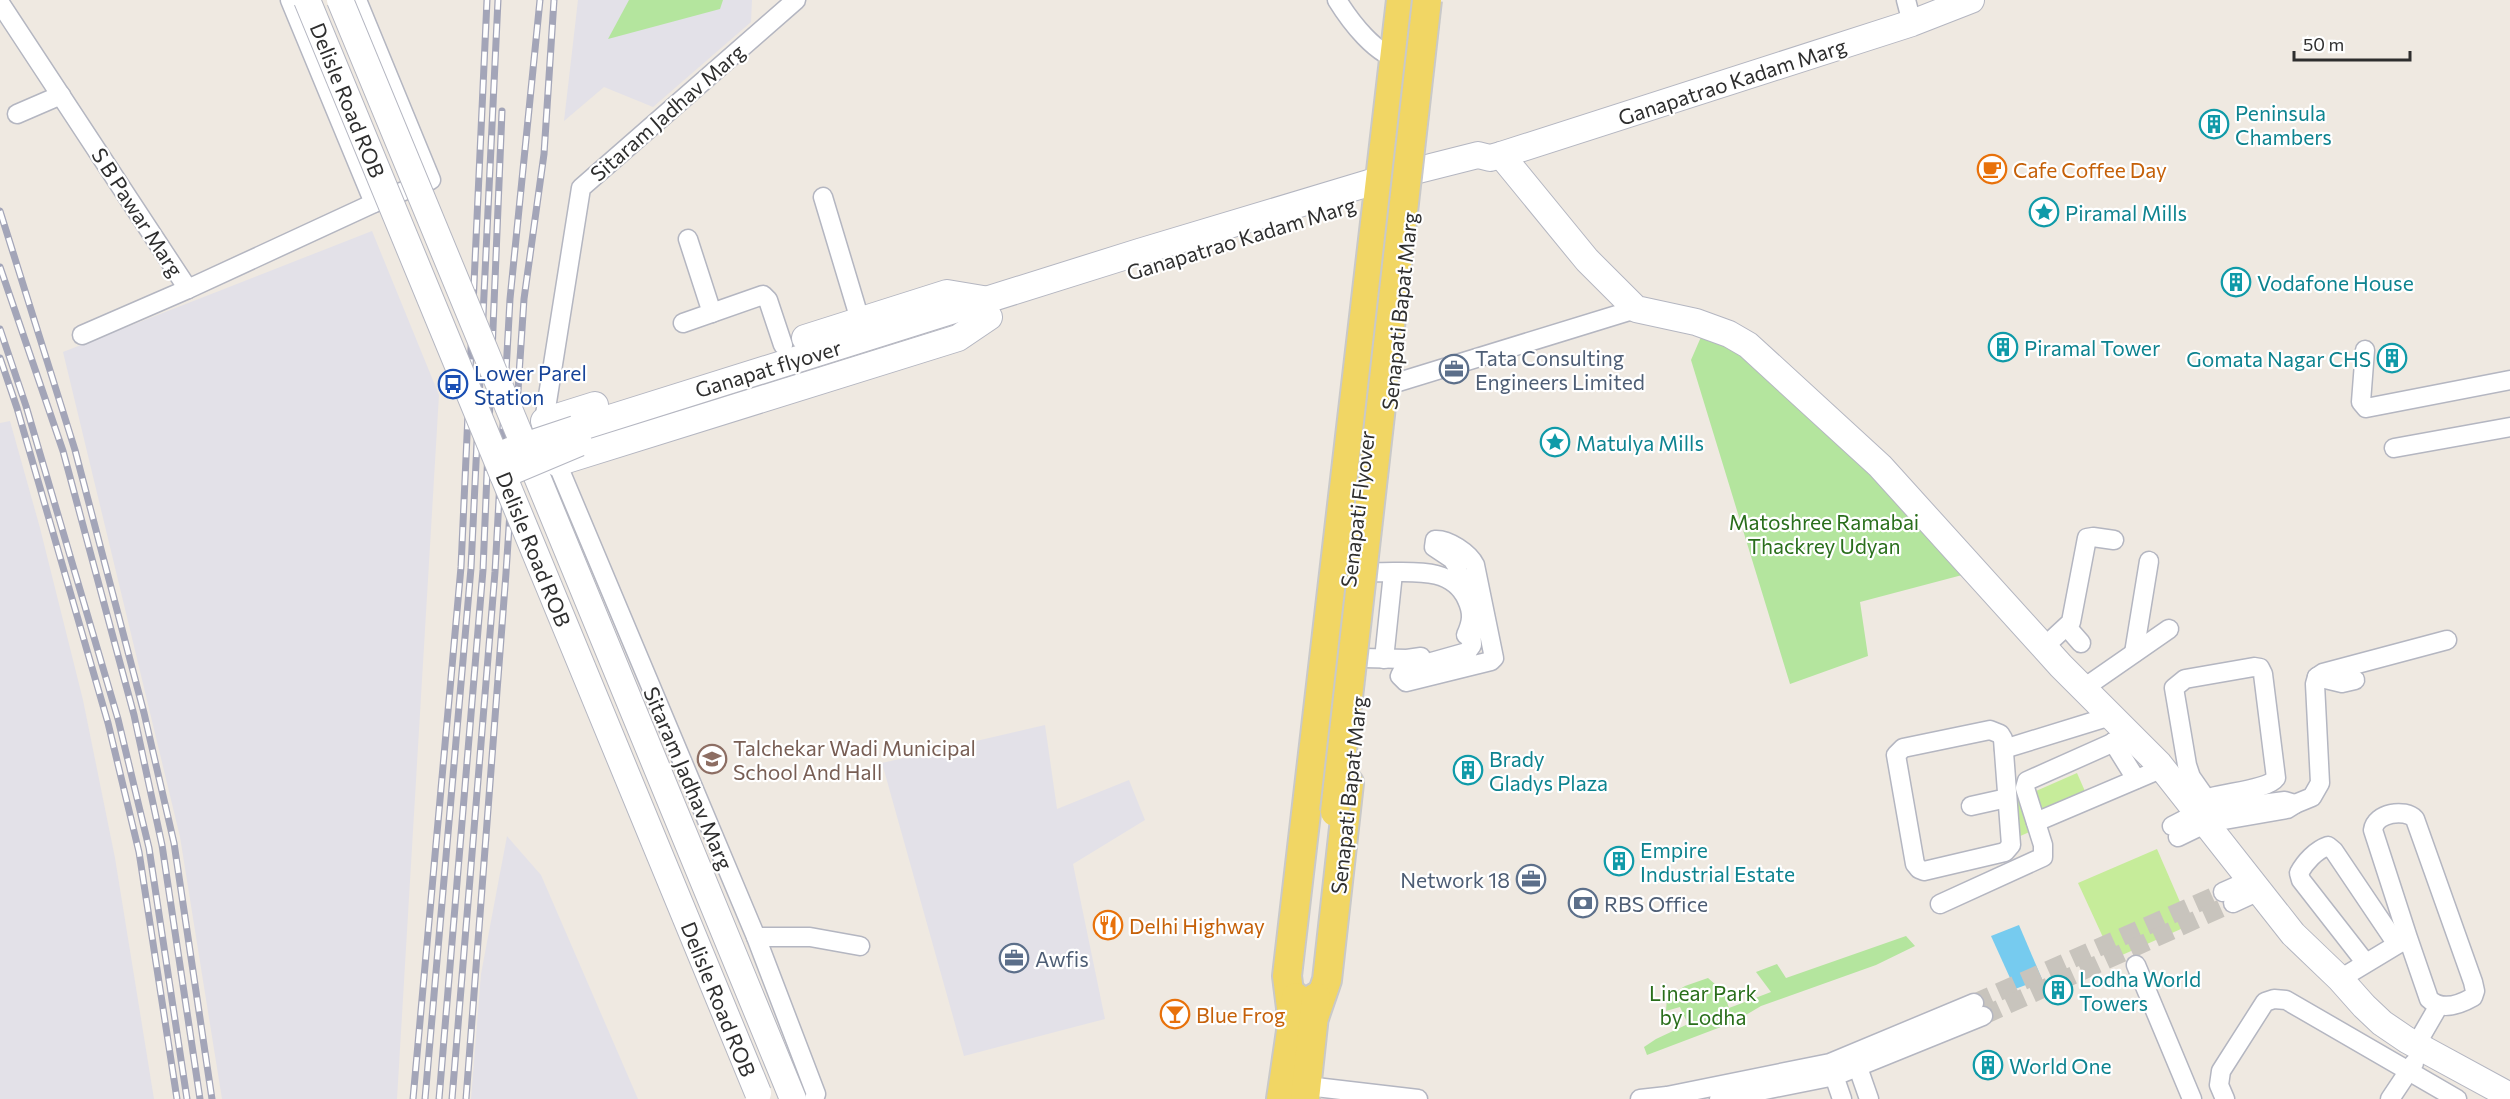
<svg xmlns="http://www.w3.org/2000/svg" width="2510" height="1099" viewBox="0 0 2510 1099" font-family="Commissioner,sans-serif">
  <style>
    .industrial { fill: #e3e1e8 }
    .green { fill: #b4e59e }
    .pitch { fill: #c6ec9a }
    .water { fill: #76cbef }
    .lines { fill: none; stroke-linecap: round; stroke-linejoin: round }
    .street-tunnel { stroke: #c8c4bd; stroke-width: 18; stroke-dasharray: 18 9; stroke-linecap: butt }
    .street-casing { stroke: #b4b6c1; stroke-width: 21 }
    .secondary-casing { stroke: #b4b6c1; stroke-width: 28 }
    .primary-casing { stroke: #c9c9c9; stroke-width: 32 }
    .street { stroke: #fff; stroke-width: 18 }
    .secondary { stroke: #fff; stroke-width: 26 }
    .primary { stroke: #f1d664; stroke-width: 28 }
    .rail-casing { stroke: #a3a5b8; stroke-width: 7 }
    .rail { stroke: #fff; stroke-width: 4.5; stroke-dasharray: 14; stroke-linecap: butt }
    .secondary-bridge-casing { stroke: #b4b6c1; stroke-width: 28; stroke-linecap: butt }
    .primary-bridge-casing { stroke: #c9c9c9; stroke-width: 32; stroke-linecap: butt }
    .secondary-bridge { stroke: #fff; stroke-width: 26 }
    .primary-bridge { stroke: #f1d664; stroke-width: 28 }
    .labels { text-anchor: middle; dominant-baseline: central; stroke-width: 4.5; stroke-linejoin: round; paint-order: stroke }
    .street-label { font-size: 21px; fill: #2e2e2e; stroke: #fff }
    .culture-label { font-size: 21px; fill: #0d838f; stroke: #fff; text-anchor: start }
    .food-label { font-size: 21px; fill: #c56008; stroke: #fff; text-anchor: start }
    .service-label { font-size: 21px; fill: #4e5e75; stroke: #fff; text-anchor: start }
    .transit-label { font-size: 21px; fill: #164399; stroke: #fff; text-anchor: start }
    .park-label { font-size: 21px; fill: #296e1b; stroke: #fff }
    .education-label { font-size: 21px; fill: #785e54; stroke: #fff; text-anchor: start }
  </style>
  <rect width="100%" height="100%" fill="#efe9e1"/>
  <!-- industrial -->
  <g class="industrial">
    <polygon points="578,0 752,0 751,22 653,107 604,87 564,121"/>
    <polygon points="372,231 439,395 397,1099 222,1099 180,837 63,352"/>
    <polygon points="10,421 40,528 83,700 115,858 154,1099 0,1099 0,423"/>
    <polygon points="1045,725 1057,809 1129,780 1145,820 1073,864 1105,1019 964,1056 882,763"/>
    <polygon points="507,836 541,875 638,1099 471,1099 481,974"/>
  </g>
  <!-- green -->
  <g class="green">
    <polygon points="629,0 723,0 720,9 608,39"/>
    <polygon points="1701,337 1744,352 1813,406 1966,574 1860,602 1868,656 1790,684 1691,360"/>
    <polygon points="1906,936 1915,946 1876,965 1761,1006 1734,1022 1647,1055 1644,1047 1656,1039 1688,1024 1680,1007 1666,1011 1667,997 1685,986 1708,978 1723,991 1729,1008 1771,992 1756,972 1777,964 1786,978"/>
  </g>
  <!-- pitch -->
  <g class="pitch">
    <polygon points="2077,773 2091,805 2018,837 2004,805"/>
    <polygon points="2157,849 2190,925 2113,959 2078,883"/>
  </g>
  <!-- water -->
  <polygon class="water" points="2019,925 2042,979 2015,989 1991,936"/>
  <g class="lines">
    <!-- street-tunnel -->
    <g class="street-tunnel">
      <polyline points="1974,1003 2223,892"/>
      <polyline points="1983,1016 2233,903"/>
    </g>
    <!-- street casing -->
    <g class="street-casing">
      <g id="street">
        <polyline points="290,0 374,203"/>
        <path d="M1337,0C1350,21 1376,56 1402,60"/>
        <polyline points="1906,0 1912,23"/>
        <polyline points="0,3 188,289 374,203 431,180 357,0"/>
        <polyline points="17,114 61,95"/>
        <polyline points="823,197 860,320"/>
        <polyline points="688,239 712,313"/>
        <polyline points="683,323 763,295 768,300 783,345"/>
        <polyline points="82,335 188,289"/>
        <polyline points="2365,350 2361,402 2366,408 2510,380"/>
        <polyline points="1376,382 1392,384 1636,309"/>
        <polyline points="544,421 581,188 796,0"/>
        <polyline points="2394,448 2510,427"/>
        <polyline points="557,463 756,937 816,1094 814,1099"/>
        <path d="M1371,572C1404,574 1451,563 1467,600C1473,613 1472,622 1466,635"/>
        <path d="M1463,589L1456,565L1452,559L1434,547L1435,540C1448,539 1469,553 1475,565L1494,658L1491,661L1406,682L1400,676L1403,670L1467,652L1472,645L1471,625"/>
        <polyline points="2067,627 2081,643"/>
        <polyline points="2044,647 2071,622 2087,538 2093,537 2114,540"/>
        <polyline points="2134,653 2149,561"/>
        <polyline points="1363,658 1407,659 1421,657"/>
        <polyline points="1384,659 1393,573"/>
        <polyline points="2317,677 2342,683 2355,680"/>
        <polyline points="2084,688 2169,629"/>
        <polygon points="1990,730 2000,734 2003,739 2011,845 2005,852 1924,871 1919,869 1915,864 1896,755 1903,748"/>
        <polyline points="2113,742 2136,779"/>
        <polyline points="2004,749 2111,716"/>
        <path d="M2193,804C2212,792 2266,792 2276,778L2263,674L2260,668L2254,667L2185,679L2174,688L2187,765L2191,777L2205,797"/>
        <polyline points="2295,804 2312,797 2320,783 2315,684 2317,677 2323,673 2447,640"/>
        <polyline points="1971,806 2007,798"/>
        <polyline points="2036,822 2163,768"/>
        <polyline points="2172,826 2199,812 2285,801 2295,804 2287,809 2207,823 2178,837"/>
        <polyline points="2223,892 2250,880"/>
        <polyline points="2233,903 2259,891"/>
        <polyline points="1940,904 2043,857 2043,845 2025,788 2027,781 2130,735"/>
        <polyline points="756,937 810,937 860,946"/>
        <path d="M2365,962L2301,880L2299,873C2305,862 2316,850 2328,846L2334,851L2396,943"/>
        <polyline points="2136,965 2192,1099"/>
        <path d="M2340,979L2408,938L2373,830C2375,813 2405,808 2415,819L2473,982L2475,991L2473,997C2459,1005 2441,1011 2429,999L2408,938"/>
        <polyline points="2416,1045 2438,1007"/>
        <polyline points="1854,1056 1869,1099"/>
        <polyline points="1831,1067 1842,1099"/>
        <polyline points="1307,1086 1418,1099"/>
        <polyline points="1640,1099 1667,1096 1830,1063 1974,1003"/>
        <polyline points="1719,1099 1835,1076 1983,1016"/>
        <polyline points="2225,1099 2219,1085 2221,1071 2265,1002 2274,999 2286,1000 2457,1099"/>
        <polyline points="2390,1099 2414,1063"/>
      </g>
    </g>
    <!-- secondary casing -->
    <g class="secondary-casing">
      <g id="secondary">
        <polyline points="1501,155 1587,260 1636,309 1696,322 1729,334 1748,345 1880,466 2061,666 2159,764 2293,934 2340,979 2364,1006 2382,1023 2407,1040 2510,1096"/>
        <polyline points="805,338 947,293 983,299"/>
        <polyline points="595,405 544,421 557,463 958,338 989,317"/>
        <polyline points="575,429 1139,252 1379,180 1478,155 1490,158 1501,155 1912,23 1971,0"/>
        <polyline points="524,445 793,1099"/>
      </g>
    </g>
    <!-- primary casing -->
    <g class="primary-casing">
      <g id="primary">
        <polyline points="1315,1015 1327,980 1349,783"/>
        <polyline points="1292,1016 1287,976 1401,0"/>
        <polyline points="1281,1099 1296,997"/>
        <polyline points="1305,1099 1316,997"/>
      </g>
    </g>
    <!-- street -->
    <use href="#street" class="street"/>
    <!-- secondary -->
    <use href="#secondary" class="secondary"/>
    <!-- primary -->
    <use href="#primary" class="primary"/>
    <!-- rail casing -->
    <g class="rail-casing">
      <g id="rail">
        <polyline points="0,211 75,450 144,713 174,843 212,1099"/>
        <polyline points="0,267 63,451 134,715 162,845 200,1099"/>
        <polyline points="0,329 26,406 118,719 149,848 187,1099"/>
        <polyline points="0,358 17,408 108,723 139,852 177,1099"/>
        <polyline points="413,1099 461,567 487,0"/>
        <polyline points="425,1099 471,568 498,0"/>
        <polyline points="439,1099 483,570 502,111"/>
        <polyline points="452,1099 495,572 510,299 540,0"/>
        <polyline points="466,1099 506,573 524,299 544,154 554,0"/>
      </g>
    </g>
    <!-- rail -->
    <use href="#rail" class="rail"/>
    <!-- secondary-bridge casing -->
    <g class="secondary-bridge-casing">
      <g id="secondary-bridge">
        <polyline points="307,0 758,1093"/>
        <polyline points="340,0 524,445"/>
        <polyline points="509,451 575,429"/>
        <polyline points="503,475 579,443"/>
      </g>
    </g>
    <!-- primary-bridge casing -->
    <g class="primary-bridge-casing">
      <polyline id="primary-bridge" points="1335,812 1427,0"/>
    </g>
    <!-- secondary-bridge -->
    <use href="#secondary-bridge" class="secondary-bridge"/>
    <!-- primary-bridge -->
    <use href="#primary-bridge" class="primary-bridge"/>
  </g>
  <!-- icons -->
  <defs>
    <g id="building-ring" transform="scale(1.5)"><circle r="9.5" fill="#fff" stroke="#0f9aa8" stroke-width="1.5"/><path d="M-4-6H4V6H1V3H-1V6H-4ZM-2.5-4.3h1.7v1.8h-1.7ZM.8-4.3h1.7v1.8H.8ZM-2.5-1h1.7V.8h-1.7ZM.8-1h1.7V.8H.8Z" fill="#0f9aa8"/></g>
    <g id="cafe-ring" transform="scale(1.5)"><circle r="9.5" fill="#fff" stroke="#e8710a" stroke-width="1.5"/><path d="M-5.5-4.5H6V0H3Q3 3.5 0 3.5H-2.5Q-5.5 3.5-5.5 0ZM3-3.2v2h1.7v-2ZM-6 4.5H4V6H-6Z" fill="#e8710a"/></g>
    <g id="sight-ring" transform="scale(1.5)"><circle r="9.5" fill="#fff" stroke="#0f9aa8" stroke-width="1.5"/><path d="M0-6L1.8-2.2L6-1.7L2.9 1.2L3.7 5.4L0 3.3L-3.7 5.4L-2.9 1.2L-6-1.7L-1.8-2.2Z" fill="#0f9aa8"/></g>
    <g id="office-ring" transform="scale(1.5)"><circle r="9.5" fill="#fff" stroke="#5c6f8a" stroke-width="1.5"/><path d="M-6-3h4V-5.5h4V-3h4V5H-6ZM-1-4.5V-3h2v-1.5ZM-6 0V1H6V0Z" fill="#5c6f8a"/></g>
    <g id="bus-ring" transform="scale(1.5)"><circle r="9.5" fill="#fff" stroke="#1a4fb4" stroke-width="1.5"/><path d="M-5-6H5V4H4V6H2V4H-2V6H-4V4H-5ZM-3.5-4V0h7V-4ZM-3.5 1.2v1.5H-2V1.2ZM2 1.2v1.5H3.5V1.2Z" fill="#1a4fb4"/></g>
    <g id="school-ring" transform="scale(1.5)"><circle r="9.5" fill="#fff" stroke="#8d6e63" stroke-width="1.5"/><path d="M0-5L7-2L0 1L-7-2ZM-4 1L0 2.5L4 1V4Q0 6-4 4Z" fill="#8d6e63"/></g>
    <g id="bank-ring" transform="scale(1.5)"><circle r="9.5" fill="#fff" stroke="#5c6f8a" stroke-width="1.5"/><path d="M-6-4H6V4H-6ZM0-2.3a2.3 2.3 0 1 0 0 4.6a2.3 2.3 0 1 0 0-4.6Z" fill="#5c6f8a"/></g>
    <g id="restaurant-ring" transform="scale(1.5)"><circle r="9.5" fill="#fff" stroke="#e8710a" stroke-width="1.5"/><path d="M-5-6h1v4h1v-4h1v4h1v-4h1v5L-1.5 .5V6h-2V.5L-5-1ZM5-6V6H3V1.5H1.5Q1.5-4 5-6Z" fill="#e8710a"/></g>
    <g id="bar-ring" transform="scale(1.5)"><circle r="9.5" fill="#fff" stroke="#e8710a" stroke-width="1.5"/><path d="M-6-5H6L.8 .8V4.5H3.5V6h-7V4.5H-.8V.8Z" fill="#e8710a"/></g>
  </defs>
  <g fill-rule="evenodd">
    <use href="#building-ring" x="2214" y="124"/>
    <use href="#cafe-ring" x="1992" y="169"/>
    <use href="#sight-ring" x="2044" y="212"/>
    <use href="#building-ring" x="2236" y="282"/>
    <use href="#building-ring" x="2003" y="347"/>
    <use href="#building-ring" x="2392" y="358"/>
    <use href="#office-ring" x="1454" y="369"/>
    <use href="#bus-ring" x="453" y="384"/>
    <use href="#sight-ring" x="1555" y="442"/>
    <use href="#school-ring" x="712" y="759"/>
    <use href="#building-ring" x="1468" y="770"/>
    <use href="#building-ring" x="1619" y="861"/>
    <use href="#office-ring" x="1531" y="879"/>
    <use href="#bank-ring" x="1583" y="903"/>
    <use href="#restaurant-ring" x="1108" y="925"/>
    <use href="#office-ring" x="1014" y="958"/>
    <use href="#building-ring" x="2058" y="990"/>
    <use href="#bar-ring" x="1175" y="1014"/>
    <use href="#building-ring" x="1988" y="1065"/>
  </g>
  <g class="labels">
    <!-- street labels -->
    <g class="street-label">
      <text transform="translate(1732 81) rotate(-18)">Ganapatrao Kadam Marg</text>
      <text transform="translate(348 100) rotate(68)">Delisle Road ROB</text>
      <text transform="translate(667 112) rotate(-41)">Sitaram Jadhav Marg</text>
      <text transform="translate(138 212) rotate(57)">S B Pawar Marg</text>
      <text transform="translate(1241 238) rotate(-17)">Ganapatrao Kadam Marg</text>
      <text transform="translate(1399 311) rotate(-84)">Senapati Bapat Marg</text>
      <text transform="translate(768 368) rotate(-17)">Ganapat flyover</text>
      <text transform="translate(1357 509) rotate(-83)">Senapati Flyover</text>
      <text transform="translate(534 549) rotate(68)">Delisle Road ROB</text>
      <text transform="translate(689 778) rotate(67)">Sitaram Jadhav Marg</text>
      <text transform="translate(1348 795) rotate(-84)">Senapati Bapat Marg</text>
      <text transform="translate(719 999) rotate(68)">Delisle Road ROB</text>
    </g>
    <!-- culture labels -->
    <g class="culture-label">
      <text x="2235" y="112">Peninsula<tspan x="2235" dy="24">Chambers</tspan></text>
      <text x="2065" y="212">Piramal Mills</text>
      <text x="2257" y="282">Vodafone House</text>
      <text x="2024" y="347">Piramal Tower</text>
      <text x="2371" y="358" text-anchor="end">Gomata Nagar CHS</text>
      <text x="1576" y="442">Matulya Mills</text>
      <text x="1489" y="758">Brady<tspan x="1489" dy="24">Gladys Plaza</tspan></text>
      <text x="1640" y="849">Empire<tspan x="1640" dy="24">Industrial Estate</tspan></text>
      <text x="2079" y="978">Lodha World<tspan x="2079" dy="24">Towers</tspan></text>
      <text x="2009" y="1065">World One</text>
    </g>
    <!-- food labels -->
    <g class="food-label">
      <text x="2013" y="169">Cafe Coffee Day</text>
      <text x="1129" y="925">Delhi Highway</text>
      <text x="1196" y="1014">Blue Frog</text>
    </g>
    <!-- service labels -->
    <g class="service-label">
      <text x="1475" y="357">Tata Consulting<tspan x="1475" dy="24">Engineers Limited</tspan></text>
      <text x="1510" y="879" text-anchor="end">Network 18</text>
      <text x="1604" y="903">RBS Office</text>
      <text x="1035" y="958">Awfis</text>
    </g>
    <!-- transit labels -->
    <g class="transit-label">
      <text x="474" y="372">Lower Parel<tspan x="474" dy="24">Station</tspan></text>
    </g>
    <!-- park labels -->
    <g class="park-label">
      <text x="1824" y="521">Matoshree Ramabai<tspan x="1824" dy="24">Thackrey Udyan</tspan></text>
      <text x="1703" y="992">Linear Park<tspan x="1703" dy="24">by Lodha</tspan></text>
    </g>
    <!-- education labels -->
    <g class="education-label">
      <text x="733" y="747">Talchekar Wadi Municipal<tspan x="733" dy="24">School And Hall</tspan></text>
    </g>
  </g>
  <!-- scale -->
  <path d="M2294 51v9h116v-9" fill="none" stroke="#2e2e2e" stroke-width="3"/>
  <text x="2303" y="51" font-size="18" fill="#2e2e2e" stroke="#ffffff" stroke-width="4.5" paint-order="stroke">50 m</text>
</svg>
